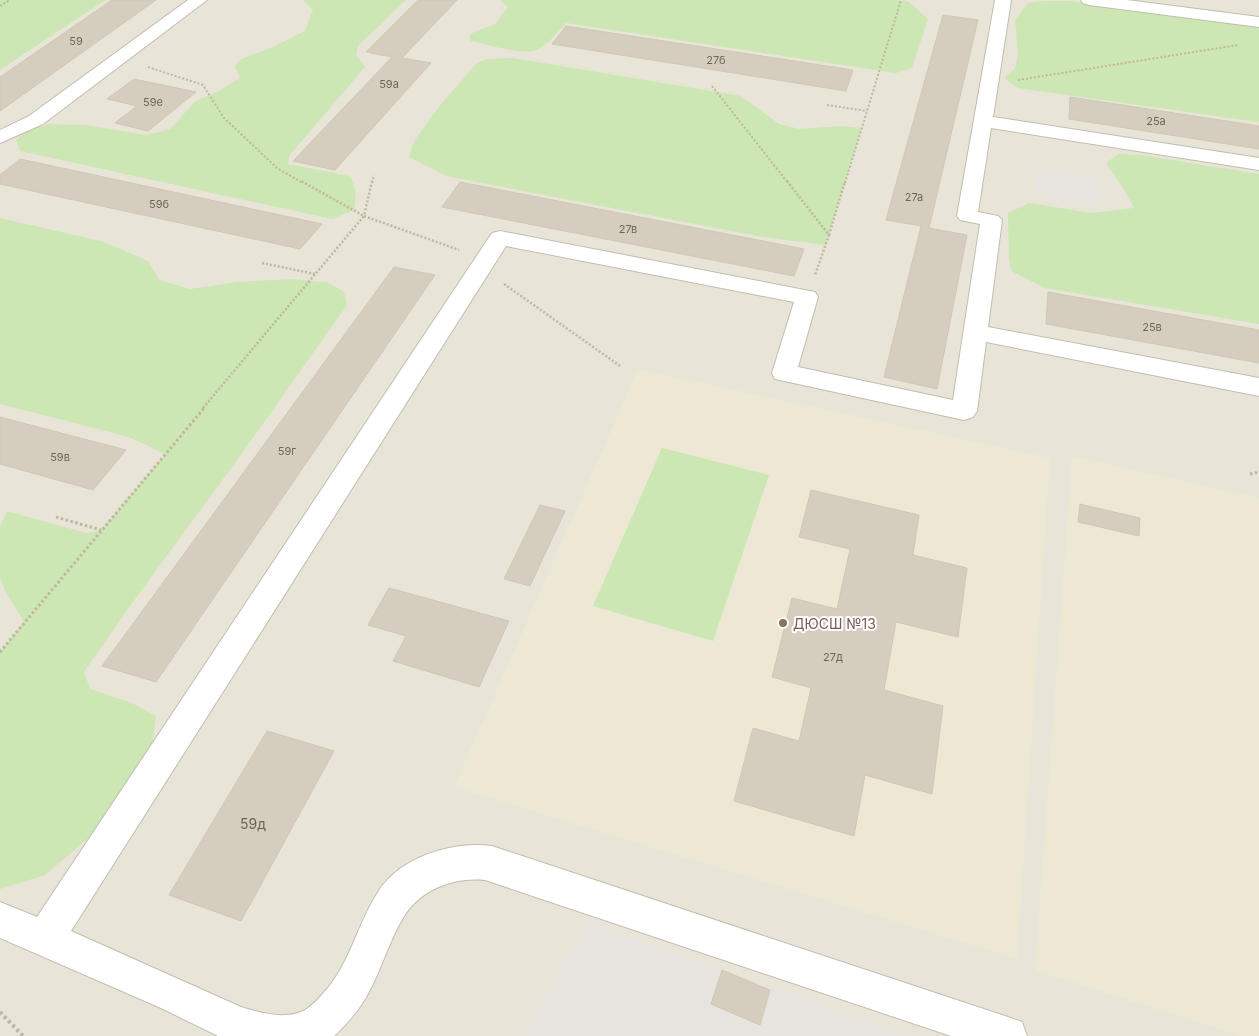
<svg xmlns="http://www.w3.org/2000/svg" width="1259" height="1036" viewBox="0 0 1259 1036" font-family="Inter,sans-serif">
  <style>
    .residential { fill: #e8e4d8 }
    .industrial { fill: #e7e3de }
    .education { fill: #ece8d4 }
    .green { fill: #cce6b4 }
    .building { fill: #d5cebf; stroke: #d0c7b3 }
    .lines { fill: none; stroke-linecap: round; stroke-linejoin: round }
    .minor-casing { stroke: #c2bdaf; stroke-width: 2 }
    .path-far3 { stroke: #c0b79e; stroke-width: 2; stroke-dasharray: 2 2; stroke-linecap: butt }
    .path-far2 { stroke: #c0b79e; stroke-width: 2.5; stroke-dasharray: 2 2; stroke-linecap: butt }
    .path-far1 { stroke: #c0b79e; stroke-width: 3; stroke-dasharray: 2.5 2.5; stroke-linecap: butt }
    .path { stroke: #c0b79e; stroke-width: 4; stroke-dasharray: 3 3; stroke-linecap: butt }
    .minor { fill: #fff; fill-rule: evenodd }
    .education-dot { fill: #8d6e63; stroke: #fff; stroke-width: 2 }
    .labels { text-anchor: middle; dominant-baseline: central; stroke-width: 4; stroke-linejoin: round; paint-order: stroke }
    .number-label { font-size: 11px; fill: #6b665a }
    .education-label { font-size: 14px; fill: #785e54; stroke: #fff; text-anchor: start }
    .near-number-label { font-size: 14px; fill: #6b665a }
  </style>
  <rect width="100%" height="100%" fill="#f4f2e9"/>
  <!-- residential -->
  <polygon class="residential" points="34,0 1259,0 1259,1036 0,1036 0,21"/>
  <!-- industrial -->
  <g class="industrial">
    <polygon points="1037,169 1100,178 1101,206 1037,196"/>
    <polygon points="589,923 909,1036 522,1036"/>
  </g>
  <!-- education -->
  <g class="education">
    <polygon points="638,369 1050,458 1017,959 454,787"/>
    <polygon points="1072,456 1259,498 1259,1036 1240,1036 1035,970"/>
  </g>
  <!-- green -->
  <g class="green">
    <polygon points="0,0 105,0 0,70"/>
    <path d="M303,0H406L358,46L356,55L365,67L289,156L288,164L349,176C357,186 356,198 354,210L332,219L20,151L16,139L25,132L49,124L85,125L147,135L170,129L196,101L219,91L240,78L235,66L241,59L273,47L305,31L313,10Z"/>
    <path d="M500,0H895L908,1L928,19L912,68L896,73L566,23C557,32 546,48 533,51C517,54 487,44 470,41V34L495,24L508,7Z"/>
    <polygon points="1044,1 1071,1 1259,25 1259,122 1018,88 1004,78 1015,69 1018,55 1015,20 1028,3"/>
    <polygon points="513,58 741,96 779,124 799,129 842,126 862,128 825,245 763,237 446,176 409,157 414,141 442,103 476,64 487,59"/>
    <polygon points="1118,154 1141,155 1259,174 1259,324 1045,288 1011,271 1009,258 1008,213 1029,203 1091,213 1134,208 1124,189 1106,163"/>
    <polygon points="0,218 104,242 148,261 159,280 190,289 237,282 293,279 329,283 344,292 347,305 240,456 127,610 84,672 90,689 132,703 156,716 152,744 99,829 45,875 0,889 0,652 24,622 8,596 0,579 0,527 7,511 86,533 101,530 165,454 129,437 0,404"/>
    <polygon points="662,448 769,475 713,641 593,606"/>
  </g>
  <!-- building -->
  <g class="building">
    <polygon points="112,0 156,0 0,111 0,77"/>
    <polygon points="418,0 457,0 402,58 431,63 335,170 293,161 392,57 366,52"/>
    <polygon points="943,15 978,20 929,228 967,235 937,389 884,377 921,226 886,220"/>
    <polygon points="566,26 853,70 846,91 552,44"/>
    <polygon points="134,79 196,92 148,131 115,123 137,106 107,99"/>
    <polygon points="1070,97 1259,126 1259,149 1069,119"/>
    <polygon points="20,159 322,224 300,249 0,184 0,175"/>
    <polygon points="460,182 804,249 794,276 442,207"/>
    <polygon points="394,267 435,275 156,682 102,666"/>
    <polygon points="1048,292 1259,330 1259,363 1046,324"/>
    <polygon points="0,417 126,450 93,490 0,464"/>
    <polygon points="811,490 919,515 913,555 967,568 958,637 896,622 884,690 943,706 932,794 865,775 854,836 734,801 753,728 799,741 811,688 772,677 792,598 837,609 850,549 799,537"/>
    <polygon points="1080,504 1140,518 1139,536 1078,522"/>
    <polygon points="540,505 565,511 530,586 504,579"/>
    <polygon points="389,588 509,621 479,687 393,661 406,636 368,625"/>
    <polygon points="267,731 334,751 241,921 169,895"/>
    <polygon points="722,970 770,990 760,1025 711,1004"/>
  </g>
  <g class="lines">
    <!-- minor casing -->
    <g class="minor-casing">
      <g id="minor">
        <polygon points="188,0 207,0 43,124 0,143 0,130 29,116"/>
        <path d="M995,0H1011L993,117L1259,158V170L991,128L978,212L998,216L1002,220L988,327L1259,378V396L986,342L977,411L973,417L964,420L775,379L772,373L794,302L506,246L71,931L241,1007C260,1013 282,1019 301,1012C311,1008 320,997 327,989C351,960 358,923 378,892C400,857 452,841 492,846L1008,1017L1022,1022L1027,1036H951L485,880C454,877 420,889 403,918C389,941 382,968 369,992C360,1009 348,1023 334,1036H218L161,1008L0,938V902L37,917L492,233L500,231L815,292L818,297L798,367L953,400L980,224L960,220L957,216Z"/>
        <polygon points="1081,0 1127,0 1259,17 1259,27 1089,5 1083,3"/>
      </g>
    </g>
    <!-- path-far3 -->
    <g class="path-far3">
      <polyline points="0,6 10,0"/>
      <polyline points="148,67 203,85 224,118 277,168 303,183"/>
      <polyline points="1018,80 1238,45"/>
      <polyline points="712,86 788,183"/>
      <polyline points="827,105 867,111"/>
      <polyline points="372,183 374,175"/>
      <polyline points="845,183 901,0"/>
    </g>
    <!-- path-far2 -->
    <g class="path-far2">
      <polyline points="372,181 364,216 459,250"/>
      <polyline points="787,181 829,235 815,275"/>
      <polyline points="829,235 845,181"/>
      <polyline points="262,263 315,274"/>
      <polyline points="504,284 620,366"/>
      <polyline points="203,408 364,216 301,181"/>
    </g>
    <!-- path-far1 -->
    <g class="path-far1">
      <polyline points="1250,474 1259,472"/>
      <polyline points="56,517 101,530"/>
      <polyline points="0,652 205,407"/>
    </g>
    <!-- path -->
    <polyline class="path" points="0,1012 23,1036"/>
    <!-- minor -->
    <use href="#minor" class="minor"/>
  </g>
  <!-- markers -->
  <circle class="education-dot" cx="783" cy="623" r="5"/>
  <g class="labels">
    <!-- number labels -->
    <g class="number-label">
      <text x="76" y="41">59</text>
      <text x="716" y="60">27б</text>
      <text x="389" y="84">59а</text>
      <text x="153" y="102">59е</text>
      <text x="1156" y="121">25а</text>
      <text x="914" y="197">27а</text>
      <text x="159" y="204">59б</text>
      <text x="628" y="229">27в</text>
      <text x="1152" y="327">25в</text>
      <text x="287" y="451">59г</text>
      <text x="60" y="457">59в</text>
      <text x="833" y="657">27д</text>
    </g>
    <!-- education labels -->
    <g class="education-label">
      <text x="793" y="623">ДЮСШ №13</text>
    </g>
    <!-- near-number labels -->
    <g class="near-number-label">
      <text x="253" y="823">59д</text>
    </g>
  </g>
</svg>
